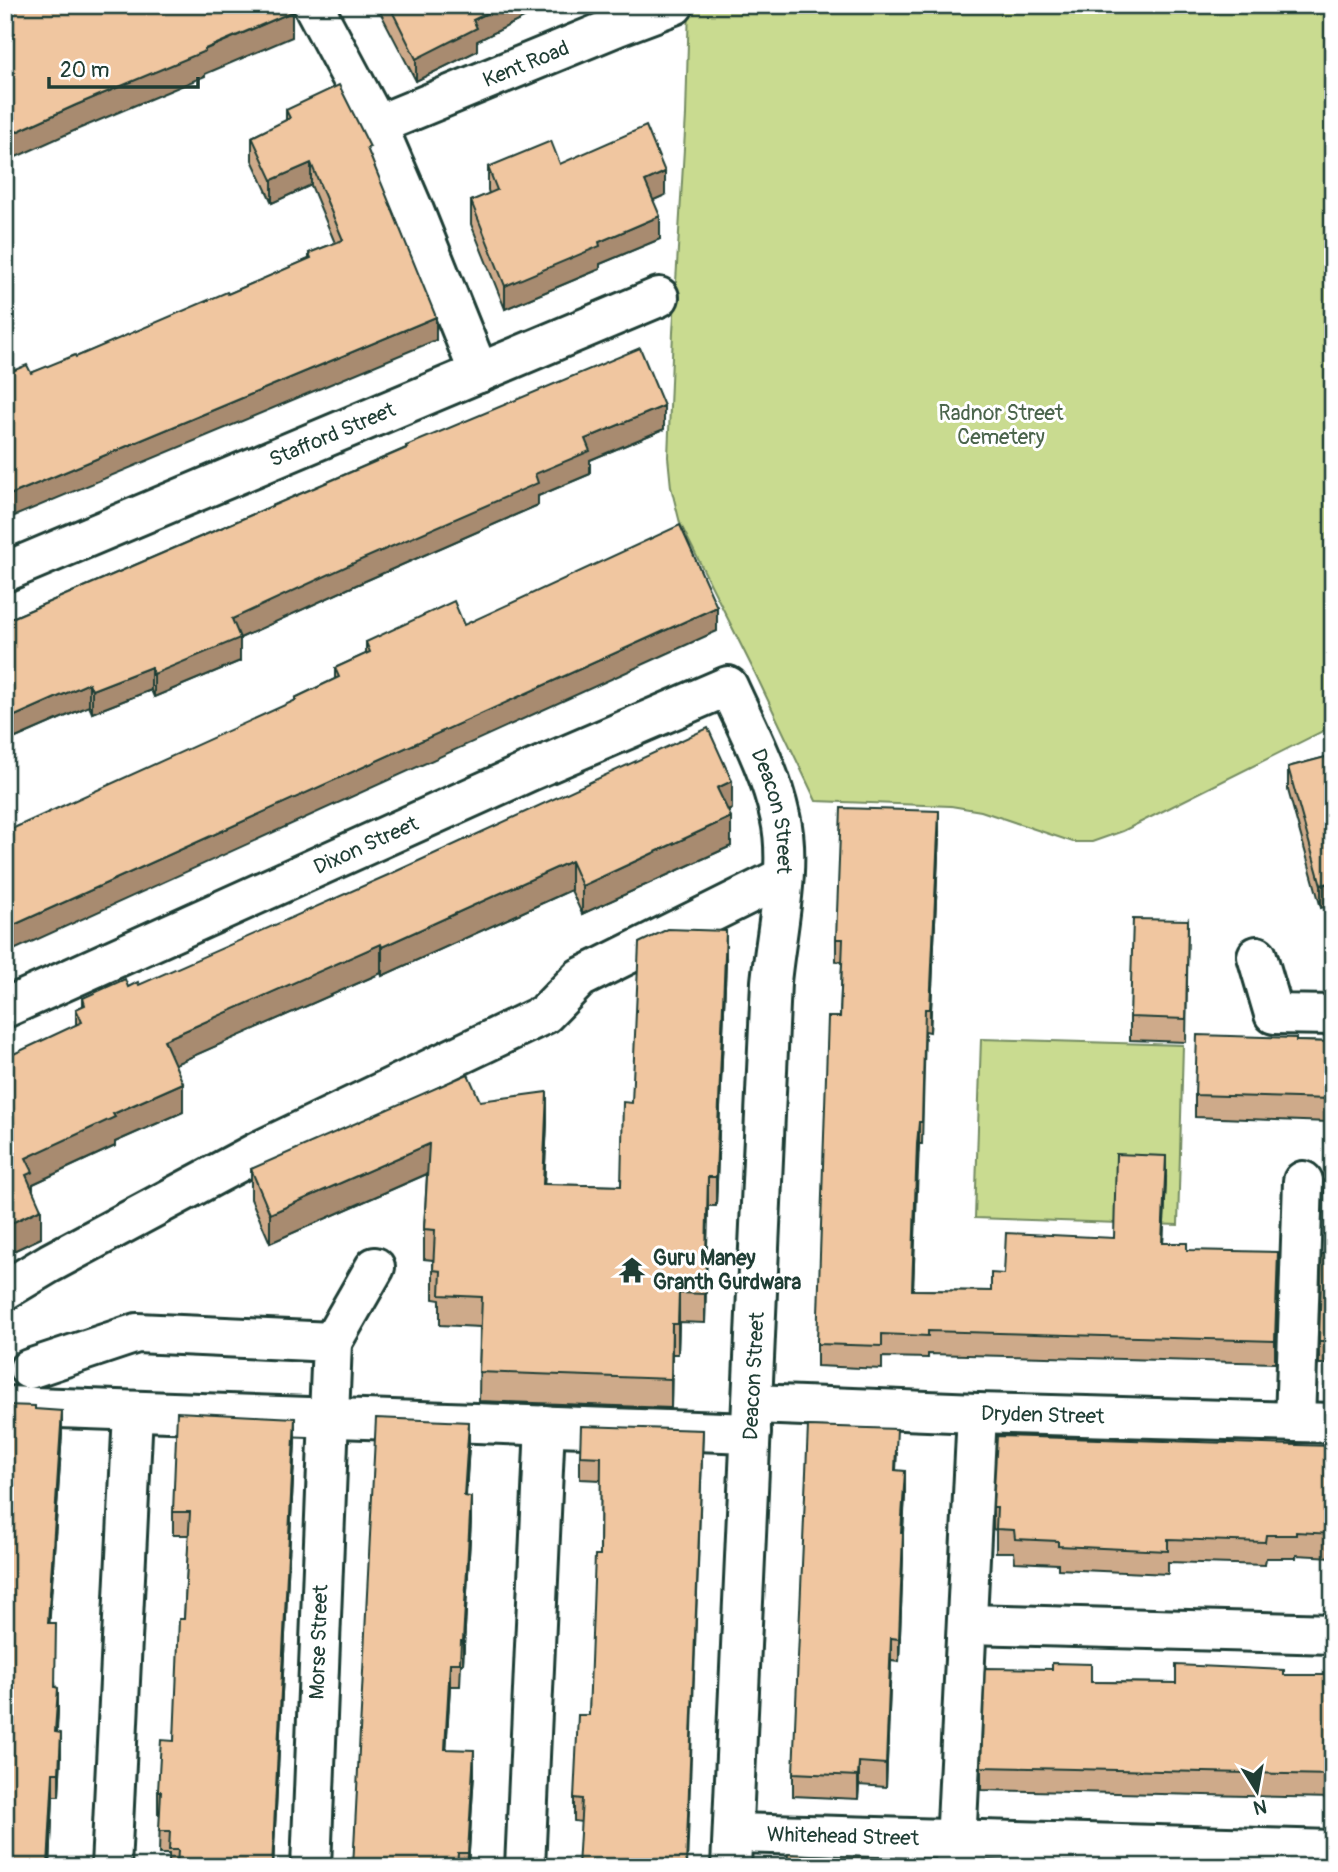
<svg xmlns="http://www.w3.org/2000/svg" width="1338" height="1872" viewBox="0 0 1338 1872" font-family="Pangolin,sans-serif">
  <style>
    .green { fill: #c9db90; stroke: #748c62; stroke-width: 2 }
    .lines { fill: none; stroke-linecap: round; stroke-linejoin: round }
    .minor-casing { stroke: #1f3d34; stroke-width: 44 }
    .minor { stroke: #fff; stroke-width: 38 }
    .wall { fill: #ceaa8a; stroke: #1f3d34; stroke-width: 2 }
    .shaded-wall { fill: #a88b70; stroke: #1f3d34; stroke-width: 2 }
    .building { fill: #f0c6a0; stroke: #1f3d34; stroke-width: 2 }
    .labels { text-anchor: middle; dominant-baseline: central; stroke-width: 6; stroke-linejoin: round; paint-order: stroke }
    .street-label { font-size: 21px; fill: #1f3d34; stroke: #fff }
    .park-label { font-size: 21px; fill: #4a644b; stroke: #fff }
    .poi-label { font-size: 21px; font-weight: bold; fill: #1f3d34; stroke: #fff; text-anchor: start }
  </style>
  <rect width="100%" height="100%" fill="#fff"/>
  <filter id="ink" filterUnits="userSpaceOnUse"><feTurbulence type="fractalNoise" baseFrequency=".0143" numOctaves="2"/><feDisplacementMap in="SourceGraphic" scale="14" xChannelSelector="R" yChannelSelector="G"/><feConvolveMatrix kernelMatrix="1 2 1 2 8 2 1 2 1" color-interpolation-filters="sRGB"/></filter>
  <g filter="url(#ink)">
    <!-- green -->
    <g class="green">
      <polygon points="689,5 1333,5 1333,726 1123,831 1092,842 1073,842 981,811 951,806 816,801 755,673 680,523 671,487 668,457 673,332 686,115"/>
      <polygon points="981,1039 1183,1045 1178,1225 975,1218"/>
    </g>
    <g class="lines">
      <!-- minor casing -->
      <g class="minor-casing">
        <g id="minor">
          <polyline points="313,5 377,125 414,211 479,373"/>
          <path id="s1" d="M377,125L618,26L674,5"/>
          <path id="s2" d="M5,572L659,297"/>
          <polyline points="1257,956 1274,1014 1333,1015"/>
          <path id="s3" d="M5,1008L530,771L728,686C747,728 770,770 780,816C792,865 776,931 771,982L731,1867"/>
          <polyline points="5,1290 50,1263 263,1149 545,1014 580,978 783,877"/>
          <polyline points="332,1342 375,1267"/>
          <polyline points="29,1369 137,1333 332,1342 311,1867"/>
          <path id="s4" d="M753,1404L977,1413L1333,1423"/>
          <polyline points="5,1406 751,1433"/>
          <polyline points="1295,1422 1303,1181"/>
          <polyline points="967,1624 1333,1634"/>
          <path id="s5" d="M733,1833L1333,1850"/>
          <polyline points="955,1865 977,1413"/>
          <polyline points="111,1867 133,1412"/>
          <polyline points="525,1867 545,1425"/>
        </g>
      </g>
      <!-- minor -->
      <use href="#minor" class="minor"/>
    </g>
    <!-- wall -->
    <g class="wall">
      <polygon points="374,5 528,5 528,16 477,41 477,51 416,81 378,8 376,9"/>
      <polygon points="286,110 370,156 436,340 31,373 76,357 228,294 309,259 309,253 335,243 311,185 272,203 252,160 252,137 286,121"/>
      <polygon points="560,164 665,195 653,200 660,239 600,264 600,269 505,309 471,224 471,201 489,194 488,190 488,167"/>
      <polygon points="664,429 590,460 590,474 538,496 538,505 356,585 240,638 240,661 154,697 151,690 92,713 89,706 11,740 11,748 5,621 406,448 406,446"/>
      <polygon points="464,625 717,631 295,701 295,698 335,679 335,668 366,654 366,642"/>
      <polygon points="1333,755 1321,908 1288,790 1288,767"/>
      <polygon points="732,809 729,811 731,846 582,914 571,890 382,976 381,973 175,1064 183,1112 115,1142 115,1146 33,1184 33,1191 41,1238 5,1255 76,1025 76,1009 83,1006 83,998 139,985"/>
      <polygon points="939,834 930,1032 925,1031 922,1144 919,1144 917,1166 913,1290 991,1291 1004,1274 1114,1238 1166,1179 1163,1243 1278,1275 1275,1363 928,1354 928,1358 882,1357 882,1369 817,1366 817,1344 840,1017 842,962 836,961 836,939"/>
      <polygon points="1188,920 1186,1042 1130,1040 1130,1017"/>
      <polygon points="726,961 716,1206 708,1206 705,1323 679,1322 678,1354 672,1354 671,1408 479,1401 480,1327 440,1325 440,1300 433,1299 433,1260 424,1259 424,1229 427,1174 270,1243 251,1199 251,1169 480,1101 547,1121 544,1184 621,1186 632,1103"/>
      <polygon points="1296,1041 1333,1042 1333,1163 1329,1163 1329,1122 1195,1117 1195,1095"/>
      <polygon points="1333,1254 1333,1364 1319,1364 1319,1341"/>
      <polygon points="35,1409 62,1433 49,1623 58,1710 57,1732 61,1755 59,1796 53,1796 50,1866 5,1867"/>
      <polygon points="295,1441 273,1867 169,1867 169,1854 159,1854 160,1814 158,1814 158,1791 174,1741 184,1619 189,1535 173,1535 173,1512"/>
      <polygon points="469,1445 466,1496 471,1520 463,1664 461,1664 460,1686 450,1686 446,1749 474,1773 468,1867 353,1867"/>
      <polygon points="1333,1446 1333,1557 1296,1555 1296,1558 1266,1558 1265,1565 1168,1562 1168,1574 1058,1569 1058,1564 1015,1562 1014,1552 996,1552 996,1530 993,1529 993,1507"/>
      <polygon points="897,1452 896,1470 905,1494 903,1533 903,1556 899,1662 891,1661 886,1787 859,1785 858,1799 793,1796 793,1773"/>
      <polygon points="703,1453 581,1822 574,1821 574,1798 589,1715 600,1555 601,1480 580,1479 580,1456"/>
      <polygon points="1284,1675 1333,1675 1333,1798 981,1790 981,1767 1091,1682 1176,1683"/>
    </g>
    <!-- shaded-wall -->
    <g class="shaded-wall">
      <polygon points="504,5 528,5 528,16 477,41 477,51 416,81 416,59 473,20"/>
      <polygon points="292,12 292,37 205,74 205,76 76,130 5,162 5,137 76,105"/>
      <polygon points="311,163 311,185 272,203 272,180"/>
      <polygon points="665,172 665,195 645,204 645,181"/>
      <polygon points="660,216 660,239 600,264 600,269 505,309 505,286 599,242"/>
      <polygon points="436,317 436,340 5,520 5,497"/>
      <polygon points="664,406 664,429 590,460 590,474 538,496 538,505 356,585 240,638 240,661 154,697 154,674 232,619 535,474 585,439"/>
      <polygon points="717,607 717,631 5,954 5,929"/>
      <polygon points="151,667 151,690 92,713 92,690"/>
      <polygon points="89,683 89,706 11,740 11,748 5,750 5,728 8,719"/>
      <polygon points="732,781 732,809 717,817 717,788"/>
      <polygon points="939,811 939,834 930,1032 930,1009"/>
      <polygon points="731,817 731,846 582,914 582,886"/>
      <polygon points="571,861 571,890 382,976 382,947"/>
      <polygon points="1333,882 1333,905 1321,908 1321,885"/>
      <polygon points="726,931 726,961 716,1206 716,1177"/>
      <polygon points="381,944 381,973 164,1069 164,1040"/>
      <polygon points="183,1083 183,1112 115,1142 115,1146 33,1184 33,1201 26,1175 26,1158 113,1114"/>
      <polygon points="547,1092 547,1121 543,1214 543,1184"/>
      <polygon points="919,1122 919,1144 912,1312 917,1144"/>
      <polygon points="429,1144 429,1173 270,1243 270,1214"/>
      <polygon points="1166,1156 1166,1179 1162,1266 1162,1243"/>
      <polygon points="708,1177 708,1206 705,1323 705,1294"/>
      <polygon points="41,1209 41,1238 5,1255 5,1226"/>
      <polygon points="1278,1252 1278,1275 1275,1363 1275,1341"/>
      <polygon points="679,1293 679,1322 678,1354 678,1324"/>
      <polygon points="672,1324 672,1354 671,1408 671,1379"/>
      <polygon points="62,1411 62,1433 48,1646 48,1623"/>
      <polygon points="295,1418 295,1441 273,1867 272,1867"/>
      <polygon points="469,1422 469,1445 464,1519 464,1496"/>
      <polygon points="703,1430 687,1867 686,1867"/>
      <polygon points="905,1471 905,1494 901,1556 901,1533"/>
      <polygon points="471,1497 471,1520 463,1664 463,1641"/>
      <polygon points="903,1533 903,1556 899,1662 899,1639"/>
      <polygon points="891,1638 891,1661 886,1787 886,1764"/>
      <polygon points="450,1663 450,1686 445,1772 445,1749"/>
      <polygon points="58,1688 58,1710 55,1755 55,1732"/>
      <polygon points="61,1733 61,1755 59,1796 59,1773"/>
      <polygon points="474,1750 474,1773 468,1867 468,1853"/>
      <polygon points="859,1762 859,1785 858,1799 858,1776"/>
      <polygon points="53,1773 53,1796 50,1867 48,1867"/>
    </g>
    <!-- building -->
    <g class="building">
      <polygon points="28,5 289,5 292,12 205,49 205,51 76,105 5,137 5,15"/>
      <polygon points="389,5 504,5 473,20 477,28 416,59"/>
      <polygon points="339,85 370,147 367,148 436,317 5,497 5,374 27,365 31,373 75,355 76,357 227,292 228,294 311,258 309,253 343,240 311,163 272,180 252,137 290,118 286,110"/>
      <polygon points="646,126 665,172 645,181 660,216 599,242 600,246 505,286 471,201 497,190 488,167 551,141 560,164"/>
      <polygon points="640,348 664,406 585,439 590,451 535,474 538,483 356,562 232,619 240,638 154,674 151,667 92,690 89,683 8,719 11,725 5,728 5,621 407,448 406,446"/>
      <polygon points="680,525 717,607 5,929 5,832 296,700 295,698 339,677 335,668 370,652 366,642 454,601 464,625"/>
      <polygon points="708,728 732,781 717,788 731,817 582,886 571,861 382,947 381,944 164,1040 183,1083 113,1114 115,1117 26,1158 33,1172 26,1175 41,1209 5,1226 5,1058 82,1022 76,1009 85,1005 83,998 125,979 128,987 138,982 139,985 388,875"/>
      <polygon points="1333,755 1333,882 1321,885 1288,767"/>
      <polygon points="841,808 939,811 930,1009 925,1009 922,1122 919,1122 917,1144 912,1290 991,1291 991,1273 1004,1274 1006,1233 1114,1238 1116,1154 1166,1156 1162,1243 1187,1243 1187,1250 1278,1252 1275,1341 928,1331 928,1336 882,1334 882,1346 817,1344 828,1017 840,1017 843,939 836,939"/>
      <polygon points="1133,919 1188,920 1186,1019 1130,1017"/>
      <polygon points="668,929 726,931 716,1177 708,1177 705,1294 679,1293 678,1324 672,1324 671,1379 479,1372 482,1297 440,1295 441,1271 433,1270 435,1230 424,1229 429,1144 270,1214 251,1169 468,1074 480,1101 547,1092 543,1184 621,1186 623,1102 632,1103 639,943"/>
      <polygon points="1197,1035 1296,1038 1296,1041 1333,1042 1333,1140 1329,1140 1330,1099 1195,1095"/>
      <polygon points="1322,1254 1333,1254 1333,1341 1319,1341"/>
      <polygon points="5,1405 35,1406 35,1409 62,1411 48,1623 56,1623 55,1687 58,1688 55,1732 61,1733 59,1773 53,1773 48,1866 60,1867 5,1867"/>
      <polygon points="177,1412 295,1418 272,1867 177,1867 178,1850 169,1850 170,1831 159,1831 161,1791 158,1791 161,1740 174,1741 179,1619 184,1619 190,1512 173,1512"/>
      <polygon points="376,1418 469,1422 464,1496 471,1497 463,1641 461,1641 460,1663 450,1663 445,1749 474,1750 468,1853 458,1853 457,1867 353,1867"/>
      <polygon points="581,1426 703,1430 686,1867 578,1867 582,1799 574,1798 578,1715 589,1715 595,1555 600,1555 601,1457 580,1456"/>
      <polygon points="808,1426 897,1429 895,1470 905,1471 901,1533 903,1533 899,1639 891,1638 886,1764 859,1762 858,1776 793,1773"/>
      <polygon points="997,1436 1333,1446 1333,1534 1296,1532 1296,1535 1266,1535 1265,1542 1168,1539 1168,1551 1058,1546 1058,1541 1015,1539 1014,1530 996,1529 997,1507 993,1507"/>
      <polygon points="1052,1663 1091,1664 1091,1682 1176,1683 1176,1665 1284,1670 1284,1675 1333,1675 1333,1775 981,1767 985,1668 1052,1669"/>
      <polygon points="788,1854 882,1858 882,1867 787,1867"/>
    </g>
  </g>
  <!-- icons -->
  <defs>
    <g id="temple-bare" transform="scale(2.1)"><path d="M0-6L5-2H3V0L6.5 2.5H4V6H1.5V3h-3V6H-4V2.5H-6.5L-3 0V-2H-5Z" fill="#1f3d34" stroke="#fff" stroke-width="2.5" paint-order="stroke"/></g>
  </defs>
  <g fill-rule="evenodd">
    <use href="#temple-bare" x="632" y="1270"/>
  </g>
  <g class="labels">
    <!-- street labels -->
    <g class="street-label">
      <text stroke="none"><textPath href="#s1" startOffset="161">Kent Road</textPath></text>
      <text stroke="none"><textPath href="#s2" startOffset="355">Stafford Street</textPath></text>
      <text stroke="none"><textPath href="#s3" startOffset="926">Deacon Street</textPath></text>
      <text stroke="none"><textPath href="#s3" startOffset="396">Dixon Street</textPath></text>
      <text transform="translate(754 1376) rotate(-87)">Deacon Street</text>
      <text stroke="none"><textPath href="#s4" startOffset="290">Dryden Street</textPath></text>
      <text transform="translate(319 1642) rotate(-88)">Morse Street</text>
      <text stroke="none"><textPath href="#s5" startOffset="110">Whitehead Street</textPath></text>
    </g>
    <!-- park labels -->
    <g class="park-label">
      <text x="1001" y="413">Radnor Street<tspan x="1001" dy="24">Cemetery</tspan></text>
    </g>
    <!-- poi labels -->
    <g class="poi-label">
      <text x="653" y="1258">Guru Maney<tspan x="653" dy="24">Granth Gurdwara</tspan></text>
    </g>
  </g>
  <!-- margin -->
  <rect width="1338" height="1872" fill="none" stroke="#fff" stroke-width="28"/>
  <rect x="14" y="14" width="1310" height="1844" fill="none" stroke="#1f3d34" stroke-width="2.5" filter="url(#ink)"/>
  <!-- north arrow -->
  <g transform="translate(1257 1791) rotate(169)" stroke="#ffffff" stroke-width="5" paint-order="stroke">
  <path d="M0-5L12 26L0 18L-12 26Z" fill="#1f3d34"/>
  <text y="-10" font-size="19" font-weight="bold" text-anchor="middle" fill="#1f3d34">N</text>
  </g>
  <!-- scale -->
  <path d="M49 77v10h149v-10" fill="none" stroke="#1f3d34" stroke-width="3.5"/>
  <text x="60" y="77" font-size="21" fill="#1f3d34" stroke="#ffffff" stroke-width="5" paint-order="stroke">20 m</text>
</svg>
